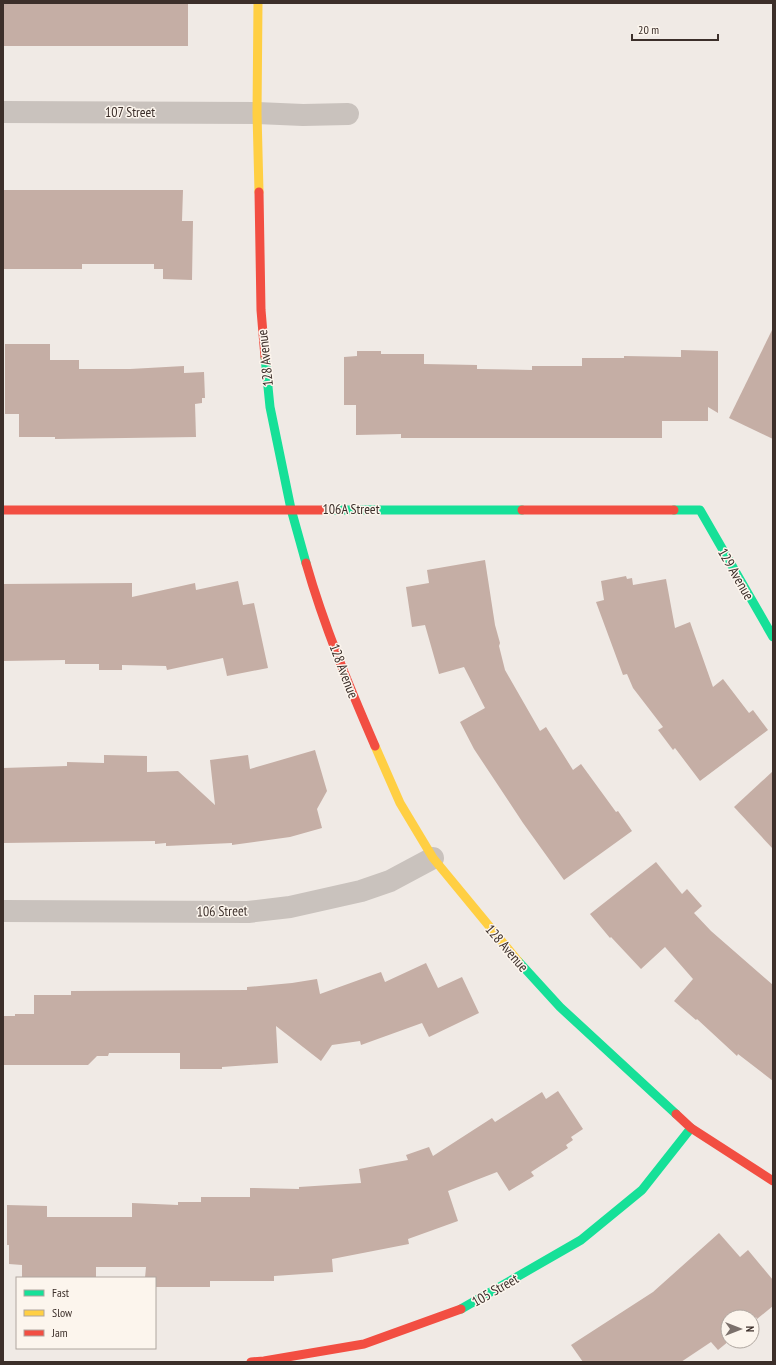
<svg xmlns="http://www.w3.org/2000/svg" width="776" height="1365" viewBox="0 0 776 1365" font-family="'PT Sans Narrow',sans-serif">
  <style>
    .building { fill: #c5aea5 }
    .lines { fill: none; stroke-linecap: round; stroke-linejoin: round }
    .street { stroke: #c9c2bd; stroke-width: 22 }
    .fast { stroke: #16e098; stroke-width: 9 }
    .slow { stroke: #ffcf43; stroke-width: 9 }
    .jam { stroke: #f24e42; stroke-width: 9 }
    .labels { text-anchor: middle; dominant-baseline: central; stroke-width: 3; stroke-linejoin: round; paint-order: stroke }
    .street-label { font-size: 14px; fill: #3c2f2a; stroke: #fcf5ed }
  </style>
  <rect width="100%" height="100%" fill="#f0eae5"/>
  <!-- building -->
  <g class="building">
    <rect x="3" y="3" width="185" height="43"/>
    <polygon points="3,190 183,190 182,221 193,221 192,280 163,279 163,269 154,269 154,264 82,264 82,269 3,269"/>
    <polygon points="773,328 773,439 729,418"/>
    <polygon points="5,344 50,344 50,360 79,360 79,369 130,369 184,366 184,373 204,372 205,398 202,398 202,403 195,404 196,437 55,439 55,437 19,437 19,414 5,414"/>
    <polygon points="681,350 718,351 718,413 708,407 708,421 662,421 662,438 401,438 401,434 356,435 356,405 344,405 344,357 357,356 357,351 381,351 381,354 424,354 424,364 477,365 477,369 532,370 532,366 582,366 582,358 624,358 624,356 681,357"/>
    <polygon points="485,560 495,625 500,643 499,646 505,670 540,731 546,727 573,770 581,764 616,812 618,811 632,831 564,880 523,823 474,749 460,722 485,708 464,667 439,674 425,625 412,627 406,587 429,583 427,570"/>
    <polygon points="626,576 627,579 632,578 633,585 666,579 675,628 690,622 713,687 723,679 749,713 753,710 768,730 700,781 675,748 673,750 658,730 663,727 633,688 627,674 623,675 596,602 604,600 601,581"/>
    <polygon points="238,581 243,605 254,603 268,668 227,676 223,658 167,670 166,666 122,665 122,670 99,670 99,664 65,664 65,660 3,661 3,584 132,583 132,597 195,583 196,590"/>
    <polygon points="315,750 327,791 317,809 322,828 290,837 232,845 232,843 166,846 166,843 155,844 155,841 3,843 3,768 67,766 67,762 104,763 104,755 147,756 147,772 178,771 215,805 210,760 248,755 250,769"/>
    <polygon points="773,771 773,849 734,807"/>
    <polygon points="656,862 682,894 687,889 702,906 694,913 711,931 773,985 773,1081 738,1054 737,1056 697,1019 696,1020 674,1001 693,979 665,947 641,969 611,937 610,938 590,914"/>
    <polygon points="426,963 438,988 462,977 479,1013 429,1037 422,1023 361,1045 360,1041 332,1045 321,1061 276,1026 278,1063 222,1067 222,1069 180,1069 180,1053 109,1053 108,1056 97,1056 88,1065 3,1065 3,1016 15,1016 15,1014 34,1014 34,995 71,995 71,991 247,990 247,987 292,983 317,979 320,994 381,972 385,982"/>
    <polygon points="558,1091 583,1129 571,1137 573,1140 566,1145 568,1148 531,1172 534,1176 509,1191 497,1172 448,1191 458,1221 408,1239 409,1244 332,1259 333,1272 274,1276 274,1281 210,1281 210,1287 155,1287 155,1278 145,1278 146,1267 96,1267 96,1278 22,1278 22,1265 9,1264 9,1245 7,1245 7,1205 47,1206 47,1217 132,1217 132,1203 178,1205 178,1202 201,1202 201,1197 250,1197 250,1188 299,1189 299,1187 361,1183 359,1169 408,1160 406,1155 429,1147 433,1156 492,1118 495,1122 542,1092 546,1099"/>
    <polygon points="719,1233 740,1257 748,1250 773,1280 773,1306 757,1319 756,1317 752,1320 752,1317 728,1317 729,1341 718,1350 711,1342 681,1362 583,1362 571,1345 653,1292"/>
  </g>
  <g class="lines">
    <!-- street -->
    <g class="street">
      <polyline points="3,112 257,113 303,115 348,114"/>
      <polyline points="3,911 248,912 290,907 361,891 390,881 433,858"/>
    </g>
    <!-- fast -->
    <g class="fast">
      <polyline points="265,357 270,407 291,509 306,563"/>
      <polyline points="329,510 522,510"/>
      <polyline points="674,510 700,510 773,637"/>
      <polyline points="518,961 560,1007 676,1114"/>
      <polyline points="461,1309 581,1240 642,1190 691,1128"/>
    </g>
    <!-- slow -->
    <g class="slow">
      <polyline points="258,3 257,113 259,192"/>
      <polyline points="375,746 400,803 433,858 518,961"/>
    </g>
    <!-- jam -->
    <g class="jam">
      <polyline points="259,192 261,310 265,357"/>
      <polyline points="3,510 329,510"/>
      <polyline points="522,510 674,510"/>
      <path d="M306,563C324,626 349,686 375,746"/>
      <polyline points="676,1114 691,1128 773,1181"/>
      <polyline points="251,1362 264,1361 364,1344 461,1309"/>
    </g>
  </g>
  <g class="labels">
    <!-- street labels -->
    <g class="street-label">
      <text x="130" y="112">107 Street</text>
      <text transform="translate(265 358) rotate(-96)">128 Avenue</text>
      <text x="351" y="509">106A Street</text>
      <text transform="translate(736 574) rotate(60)">129 Avenue</text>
      <text transform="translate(344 671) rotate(69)">128 Avenue</text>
      <text transform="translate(222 911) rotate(-1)">106 Street</text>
      <text transform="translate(507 948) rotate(49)">128 Avenue</text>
      <text transform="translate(495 1290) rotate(-30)">105 Street</text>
    </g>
  </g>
  <!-- border -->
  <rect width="776" height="1365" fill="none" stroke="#3c2f2a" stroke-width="8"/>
  <!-- legend -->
  <rect x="16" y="1277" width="140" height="72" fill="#fcf5ed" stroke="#afa69f"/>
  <rect x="24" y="1290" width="20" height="6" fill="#16e098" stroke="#afa69f"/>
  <text x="52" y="1297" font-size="12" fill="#3c2f2a">Fast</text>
  <rect x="24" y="1310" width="20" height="6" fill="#ffcf43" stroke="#afa69f"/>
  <text x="52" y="1317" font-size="12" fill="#3c2f2a">Slow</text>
  <rect x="24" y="1330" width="20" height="6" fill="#f24e42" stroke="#afa69f"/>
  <text x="52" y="1337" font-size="12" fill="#3c2f2a">Jam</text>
  <!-- north arrow -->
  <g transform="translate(740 1329) rotate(90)"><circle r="19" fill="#fcf5ed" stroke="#afa69f"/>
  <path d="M0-3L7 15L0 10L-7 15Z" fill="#7b706b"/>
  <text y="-6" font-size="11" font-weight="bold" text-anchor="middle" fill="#3c2f2a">N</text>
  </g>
  <!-- scale -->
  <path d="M632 34v6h86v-6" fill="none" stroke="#3c2f2a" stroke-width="2"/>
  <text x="638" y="34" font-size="12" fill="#3c2f2a" stroke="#fcf5ed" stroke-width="3" paint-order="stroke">20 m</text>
</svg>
